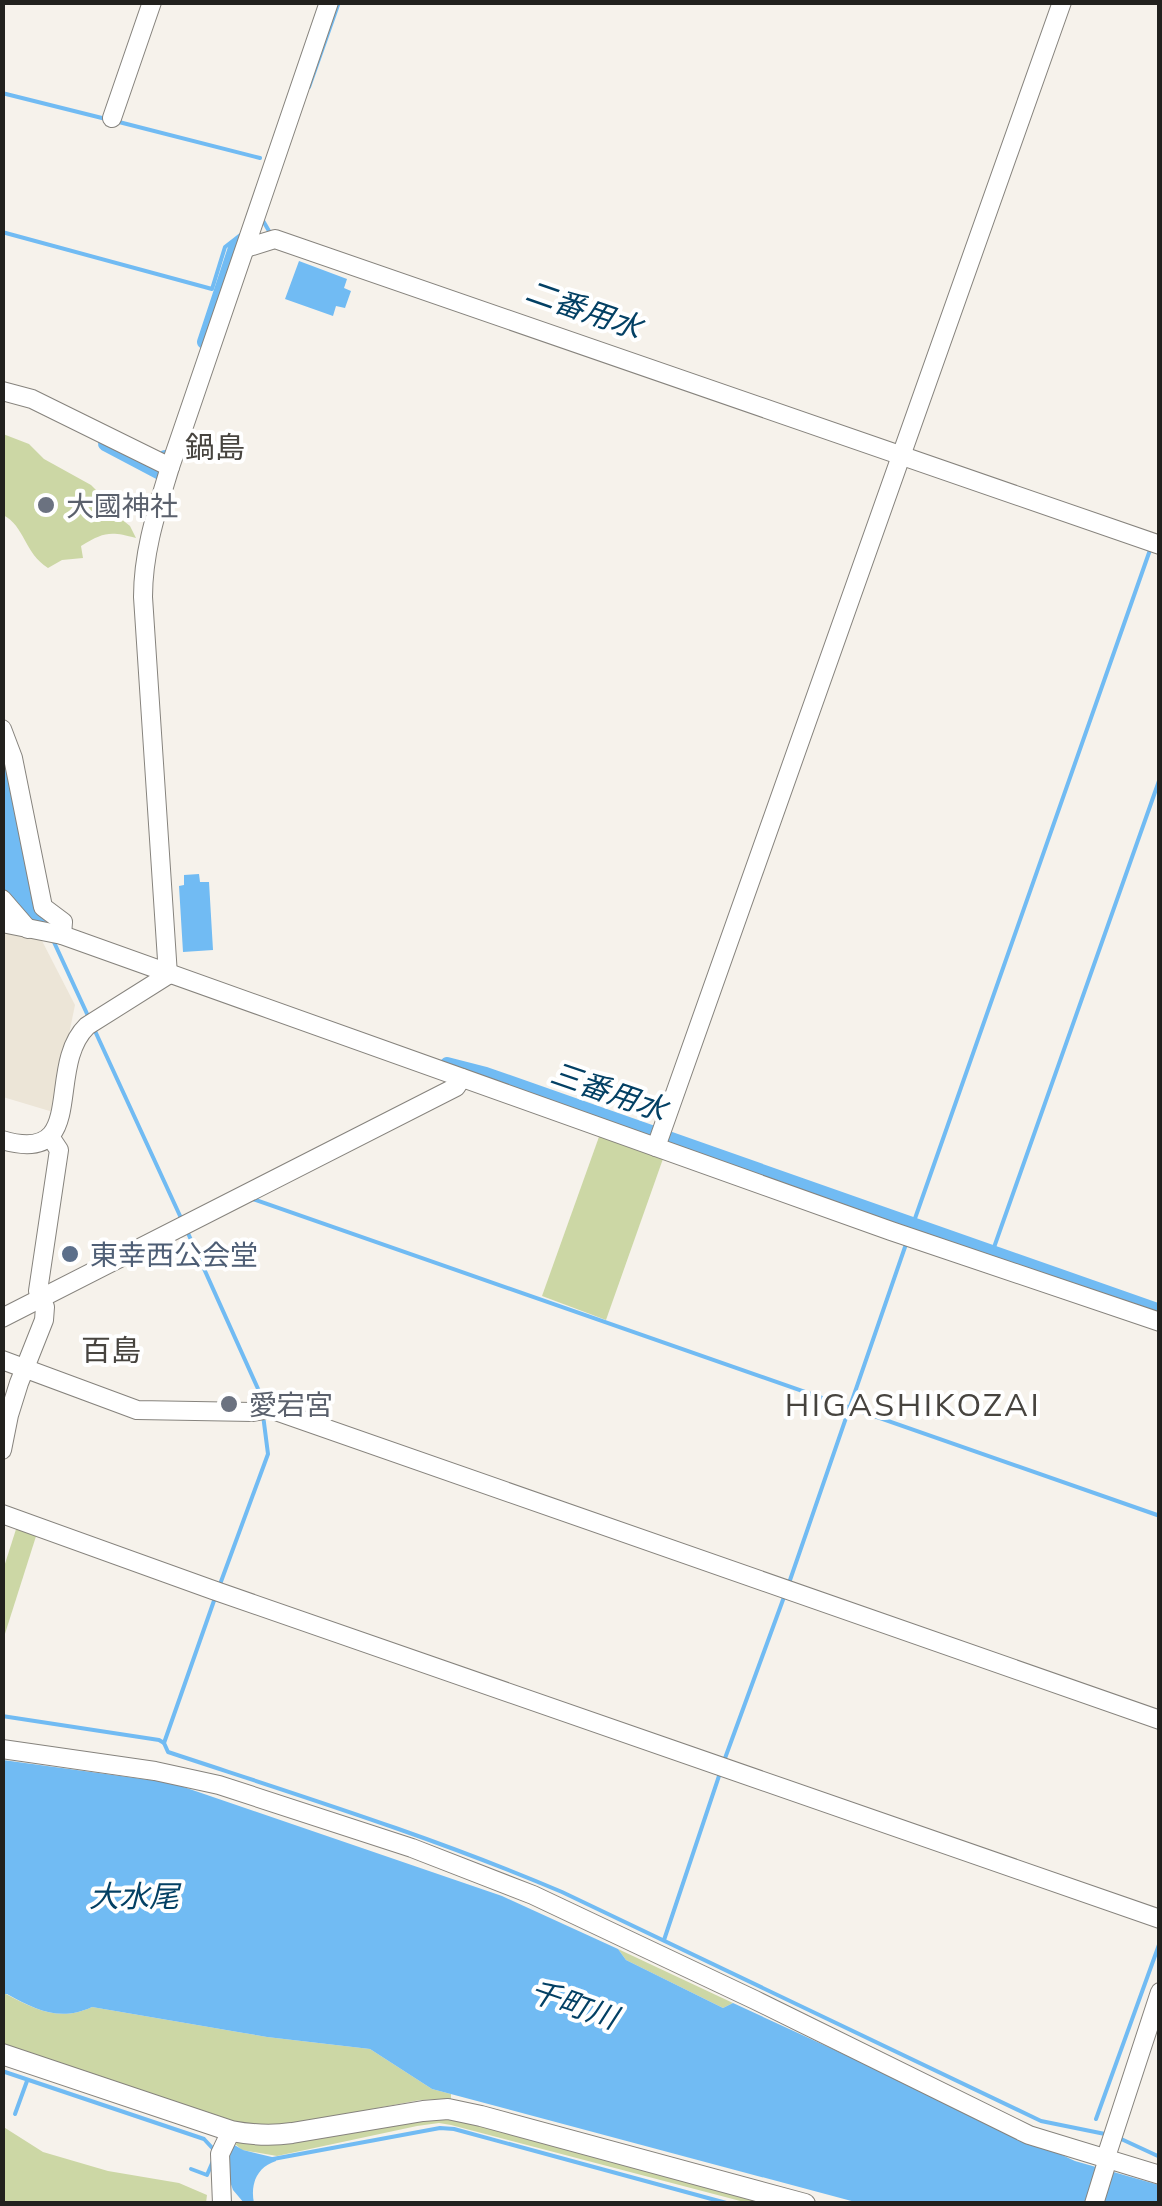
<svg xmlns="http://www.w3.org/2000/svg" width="1162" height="2206" viewBox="0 0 1162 2206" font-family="Mulish,'Noto Sans JP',sans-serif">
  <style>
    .built { fill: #ece5d7 }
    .green { fill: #ccd7a5 }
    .water { fill: #71bbf3 }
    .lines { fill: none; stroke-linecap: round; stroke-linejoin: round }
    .stream { stroke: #71bbf3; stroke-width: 4 }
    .canal { stroke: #71bbf3; stroke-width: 14 }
    .minor-casing { stroke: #86837d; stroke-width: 20 }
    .major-casing { stroke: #86837d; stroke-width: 22 }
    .minor { stroke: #fff; stroke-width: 18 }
    .major { stroke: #fff; stroke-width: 20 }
    .worship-dot { fill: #6b7280; stroke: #fff; stroke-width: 4 }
    .service-dot { fill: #5c6f8a; stroke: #fff; stroke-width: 4 }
    .labels { text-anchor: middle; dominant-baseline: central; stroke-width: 8; stroke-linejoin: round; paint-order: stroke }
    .worship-label { font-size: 28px; fill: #5b616d; stroke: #fff; text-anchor: start }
    .service-label { font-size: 28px; fill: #4e5e75; stroke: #fff; text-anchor: start }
    .water-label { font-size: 30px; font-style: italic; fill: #034064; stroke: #fff }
    .neighbourhood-label { font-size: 30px; fill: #47443f; stroke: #fff }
    .quarter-label { font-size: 32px; letter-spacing: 2.5px; fill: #47443f; stroke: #fff }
  </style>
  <rect width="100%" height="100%" fill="#f6f2eb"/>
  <!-- built -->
  <polygon class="built" points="3,926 39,935 75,1005 53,1112 3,1097"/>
  <!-- green -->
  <g class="green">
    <path d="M3,434L29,444L44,459L91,485L110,504L115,514L130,526L136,538C110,531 104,532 81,546L83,558L62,560L48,568C24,553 25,526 3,515Z"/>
    <polygon points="600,1134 664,1156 606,1320 542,1296"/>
    <polygon points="18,1523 38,1530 3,1640 3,1570"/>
    <polygon points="618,1949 733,2003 723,2008 626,1960"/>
    <path d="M3,1994H6C36,2010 60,2022 92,2007L267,2037L370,2049L432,2089L451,2094V2099L420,2100L287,2125L229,2124L3,2047Z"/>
    <polygon points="446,2116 775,2203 748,2203 451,2125 439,2123 417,2126 277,2156 242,2150 235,2144 241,2141"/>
    <polygon points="2,2126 43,2152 108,2171 179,2183 207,2195 206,2203 3,2203"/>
  </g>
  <!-- water -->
  <g class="water">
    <polygon points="299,261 347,279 344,288 351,291 345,308 336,306 333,316 285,299"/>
    <polygon points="2,745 57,924 36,928 3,892"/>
    <polygon points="199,874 200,882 209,882 213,950 183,952 179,886 184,885 184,875"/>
    <path d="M3,1760L172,1783L502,1896L618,1949L626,1960L723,2008L733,2003L1075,2161L1159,2185V2203H859L432,2089L370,2049L267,2037L92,2007C60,2022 36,2010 7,1994H3Z"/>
    <path d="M224,2139L243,2150L276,2158V2161C257,2167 250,2184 254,2203H244L233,2190L228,2176Z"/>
  </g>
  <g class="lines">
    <!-- stream -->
    <g class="stream">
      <polyline points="309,87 339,2"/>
      <polyline points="2,93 106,119"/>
      <polyline points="115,121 260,158"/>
      <polyline points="262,219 269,231"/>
      <polyline points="2,232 212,289 225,247 243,233"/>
      <polyline points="53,940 89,1018"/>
      <polyline points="95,1031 181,1218"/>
      <polyline points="253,1199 1160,1516"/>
      <polyline points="912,1227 1150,550"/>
      <polyline points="187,1231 259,1391 262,1405"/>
      <polyline points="992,1253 1160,778"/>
      <polyline points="789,1583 905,1247"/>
      <polyline points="219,1587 268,1454 263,1415"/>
      <path d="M216,1595L164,1743L168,1752C301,1796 433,1837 562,1892L1041,2121L1110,2135"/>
      <polyline points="2,1716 159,1740 164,1743"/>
      <polyline points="724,1761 784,1597"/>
      <polyline points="664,1940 721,1770"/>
      <polyline points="2,2071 204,2139 216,2152"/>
      <polyline points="15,2114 27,2081"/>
      <polyline points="1096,2119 1160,1942"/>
      <polyline points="1119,2138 1160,2157"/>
      <polyline points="273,2159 440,2128 454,2129 730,2204"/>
      <polyline points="191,2169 207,2175 213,2161"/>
    </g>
    <!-- canal -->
    <g class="canal">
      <polyline points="204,342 235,248 240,246"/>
      <polyline points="105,444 160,473 165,457"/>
      <polyline points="447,1064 486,1074 1160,1311"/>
    </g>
    <!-- minor casing -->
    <g class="minor-casing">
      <g id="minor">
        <polyline points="112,118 152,2"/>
        <polyline points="246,248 275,239 1160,545"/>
        <polyline points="2,391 32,399 170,467"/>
        <polyline points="2,729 13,758 43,907 63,922 62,935"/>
        <polyline points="2,899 28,929"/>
        <polyline points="2,923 62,935 891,1231 1160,1322"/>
        <path d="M168,975L143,597C143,551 157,510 170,467L329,2"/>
        <path d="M2,1140C90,1166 44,1068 87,1026L168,975"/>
        <polyline points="656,1147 1062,2"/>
        <polyline points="2,1318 456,1087 462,1078"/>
        <polyline points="2,1360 137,1410 253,1412 270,1409 1160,1720"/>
        <polyline points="2,1450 9,1415 19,1383 44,1320 45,1307 38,1291 59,1150 51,1138"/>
        <polyline points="2,1514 213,1590 1160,1919"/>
        <polyline points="2,1749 155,1771 219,1785 412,1848 533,1895 755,2000 1029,2135 1160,2175"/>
        <polyline points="222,2204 220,2154 231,2131"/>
        <polyline points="1094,2204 1106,2165 1106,2157 1160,1992"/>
      </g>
    </g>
    <!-- major casing -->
    <g class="major-casing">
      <path id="major" d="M2,2054L231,2131C252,2135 271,2136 292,2133L423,2111L448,2109L481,2116L805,2204"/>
    </g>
    <!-- minor -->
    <use href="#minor" class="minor"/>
    <!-- major -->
    <use href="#major" class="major"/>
  </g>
  <!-- markers -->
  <g class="worship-dot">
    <circle cx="46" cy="505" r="10"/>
    <circle cx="229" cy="1404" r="10"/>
  </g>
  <circle class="service-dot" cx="70" cy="1254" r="10"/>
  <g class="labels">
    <!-- worship labels -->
    <g class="worship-label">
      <text x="66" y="505">大國神社</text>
      <text x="249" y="1404">愛宕宮</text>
    </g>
    <!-- service labels -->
    <g class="service-label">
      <text x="90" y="1254">東幸西公会堂</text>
    </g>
    <!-- water labels -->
    <g class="water-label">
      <text transform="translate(584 309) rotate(19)">二番用水</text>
      <text transform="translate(609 1091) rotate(19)">三番用水</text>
      <text x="134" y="1896">大水尾</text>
      <text transform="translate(574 2004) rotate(19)">千町川</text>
    </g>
    <!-- neighbourhood labels -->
    <g class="neighbourhood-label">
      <text x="215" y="447">鍋島</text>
      <text x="111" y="1350">百島</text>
    </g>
    <!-- quarter labels -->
    <g class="quarter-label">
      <text x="913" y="1404">HIGASHIKOZAI</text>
    </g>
  </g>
  <!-- border -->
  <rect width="1162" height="2206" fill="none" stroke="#22211e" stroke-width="10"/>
</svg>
